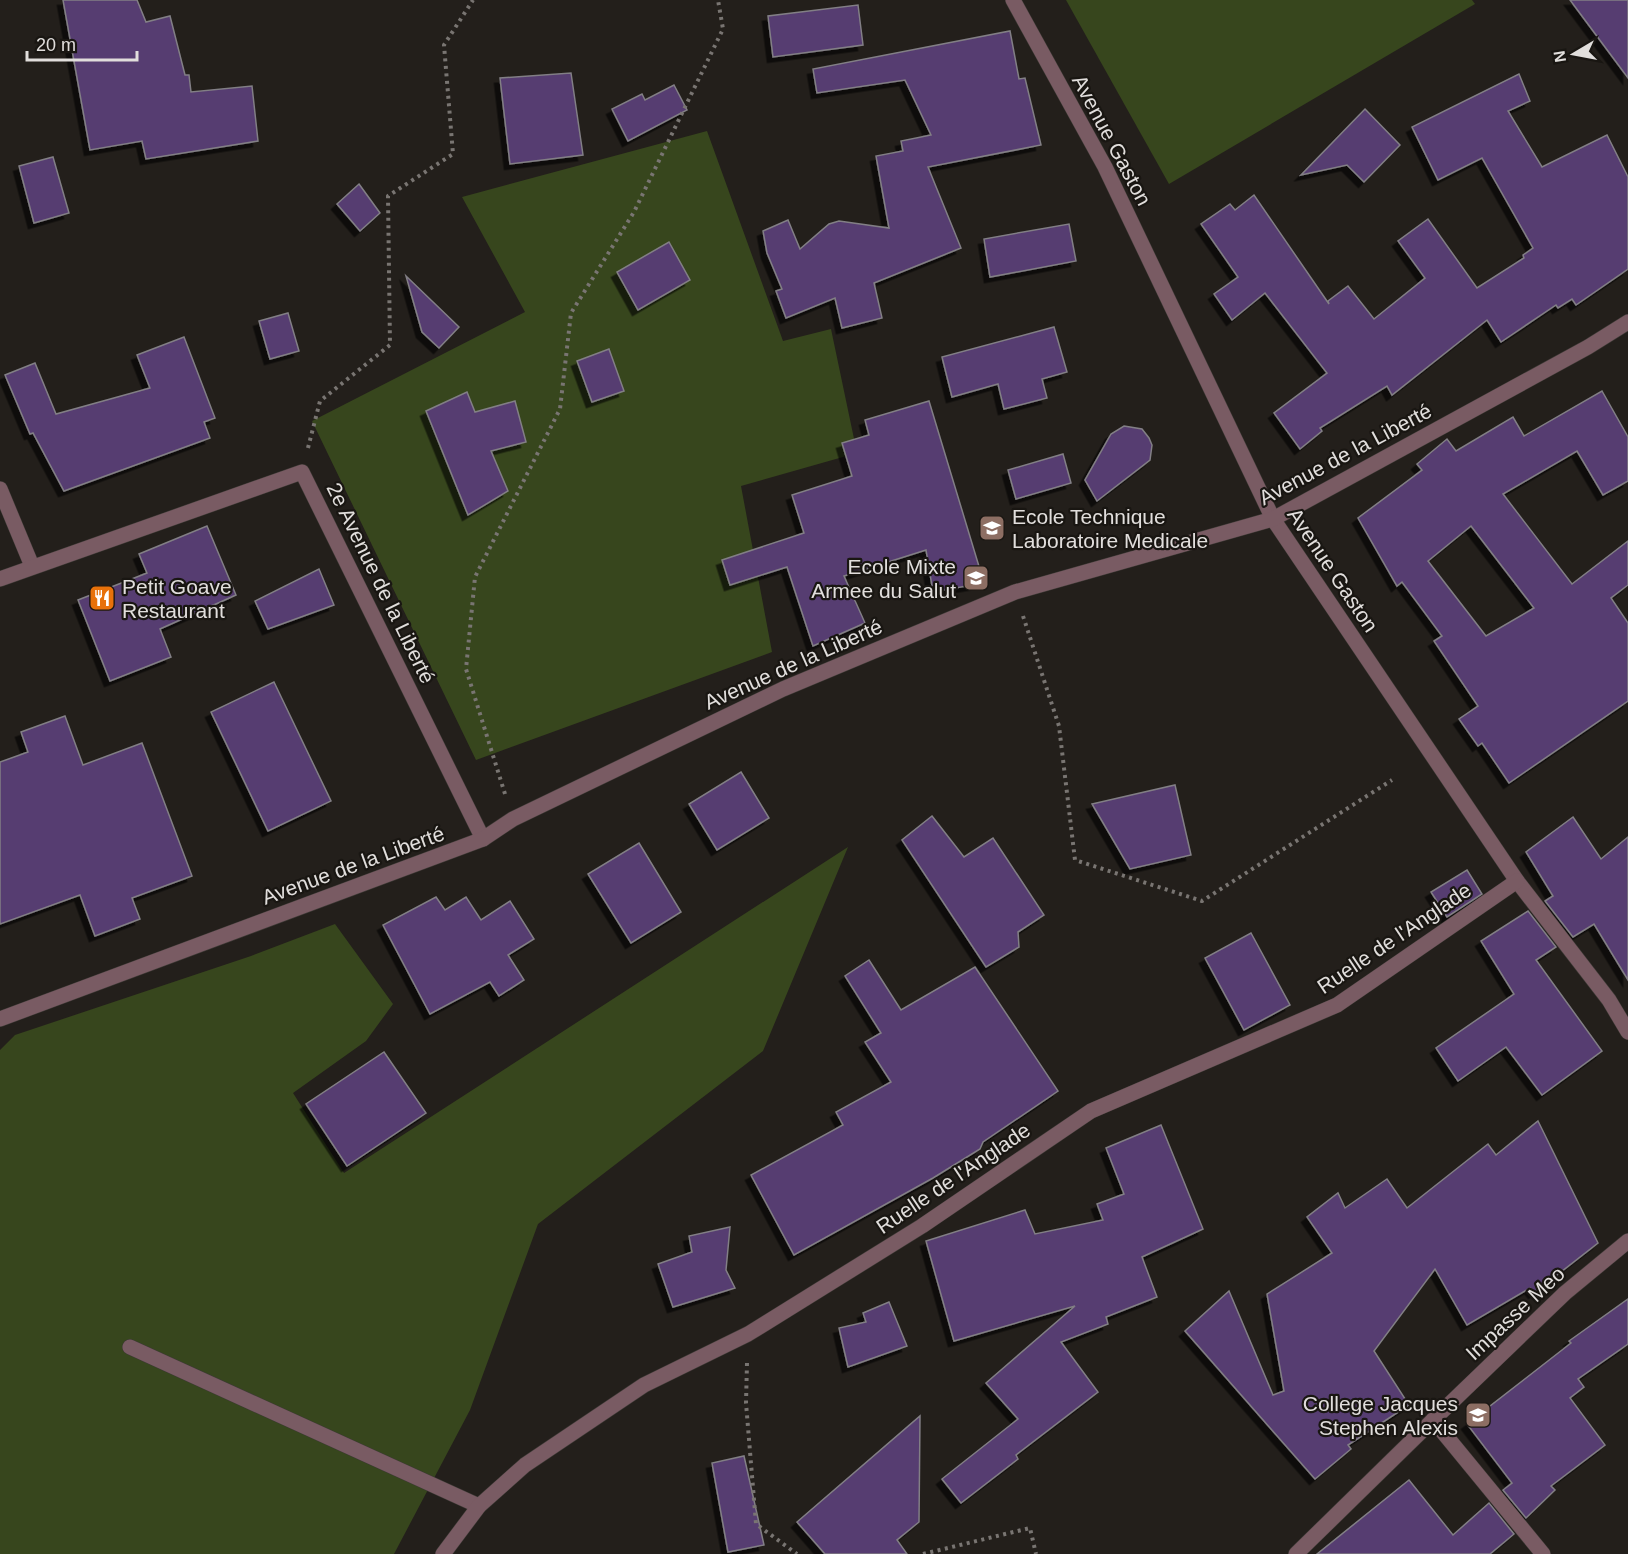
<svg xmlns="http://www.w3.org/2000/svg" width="1628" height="1554" viewBox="0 0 1628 1554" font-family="Helvetica,sans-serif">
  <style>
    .green { fill: #37461d }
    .building { fill: #563c71; stroke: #827f85; stroke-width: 1.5; fill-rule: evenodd; filter: url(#shadow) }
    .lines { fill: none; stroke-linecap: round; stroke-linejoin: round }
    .lane-casing { stroke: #3e3a36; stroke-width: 16 }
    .street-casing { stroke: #3e3a36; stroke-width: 16 }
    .path { stroke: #797572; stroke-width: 4; stroke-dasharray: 3 4.5; stroke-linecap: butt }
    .lane { stroke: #795b63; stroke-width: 15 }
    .street { stroke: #795b63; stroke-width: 15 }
    .labels { text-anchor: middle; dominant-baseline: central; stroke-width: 4.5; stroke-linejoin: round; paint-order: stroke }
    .street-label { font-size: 21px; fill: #e1dedc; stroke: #191612 }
    .poi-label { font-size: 21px; fill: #e1dedc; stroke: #191612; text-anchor: start }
  </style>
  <defs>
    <filter id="shadow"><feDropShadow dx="-5.5" dy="5.5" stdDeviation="0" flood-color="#0009"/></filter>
  </defs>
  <rect width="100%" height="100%" fill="#231f1b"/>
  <!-- green -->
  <g class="green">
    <polygon points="1066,0 1472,0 1475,4 1169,184"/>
    <polygon points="707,131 783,341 831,329 857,453 741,486 772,652 476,760 312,421 525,312 462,197"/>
    <polygon points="848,847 763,1051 538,1224 470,1410 394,1554 0,1554 0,1050 15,1035 251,956 335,924 393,1004 366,1041 293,1093 344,1173"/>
  </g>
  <!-- building -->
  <g class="building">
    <polygon points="63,0 137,0 146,22 170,16 185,75 189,75 191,92 252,86 258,141 146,159 142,141 90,150"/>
    <polygon points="1570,0 1628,0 1628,78"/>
    <polygon points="858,5 863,45 773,57 768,16"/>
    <polygon points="1010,31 1019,79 1025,78 1041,145 928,167 961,248 874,283 882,318 842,328 835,298 786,318 776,291 782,289 767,253 763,231 788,220 800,249 829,224 839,221 889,228 876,156 903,151 901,141 931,135 905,80 817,93 813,69"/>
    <polygon points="571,73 583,155 510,164 500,78"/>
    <polygon points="1519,74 1530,101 1508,111 1542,167 1607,135 1628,177 1628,269 1576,305 1572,299 1558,308 1556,305 1501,342 1487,320 1392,395 1387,386 1320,428 1322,431 1300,449 1274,413 1327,373 1265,293 1232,320 1214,294 1238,277 1201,224 1230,204 1235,210 1254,195 1329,304 1328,301 1348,286 1374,319 1425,278 1398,241 1428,219 1477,288 1524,258 1523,255 1533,248 1482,158 1438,180 1412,127"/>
    <polygon points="674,85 687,110 628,141 612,109 642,94 645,100"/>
    <polygon points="1365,109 1400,145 1364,182 1347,165 1301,175"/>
    <polygon points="53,157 69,213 34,223 19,166"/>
    <polygon points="359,184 380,213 360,231 337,204"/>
    <polygon points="1069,224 1076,261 990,277 984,239"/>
    <polygon points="669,242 690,280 638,310 617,272"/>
    <polygon points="406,276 459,327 439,348 422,332"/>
    <polygon points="288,313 299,351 270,359 259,321"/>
    <polygon points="1054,327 1067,372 1042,379 1047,398 1004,409 998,384 952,397 942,357"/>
    <polygon points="184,337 215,418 204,422 210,438 64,491 33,433 30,434 5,375 35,363 56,414 150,388 137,355"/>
    <polygon points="609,349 624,391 592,402 577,361"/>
    <path d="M1602,391L1628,437V481L1603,495L1577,451L1503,494L1572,584L1628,541V585L1611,598L1628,623V701L1509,783L1482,743L1478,746L1459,719L1478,706L1434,641L1442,636L1402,582L1397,586L1358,518L1422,470L1417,464L1447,439L1456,451L1513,417L1524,436ZM1471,526L1534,608L1486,636L1428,561Z"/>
    <polygon points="467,392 475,412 515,401 526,442 491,451 508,491 468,515 426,411"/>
    <polygon points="929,401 984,583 933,592 926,550 844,576 865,623 813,646 787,567 730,585 722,560 804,533 792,495 852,476 842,443 869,435 865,420"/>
    <polygon points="1124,426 1142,429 1149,438 1152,445 1150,460 1097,501 1085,480 1111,434"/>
    <polygon points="1063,454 1071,483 1016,499 1008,470"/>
    <polygon points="207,526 236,595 160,629 171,657 110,681 78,600 147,573 139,554"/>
    <polygon points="319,569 334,605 268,629 255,601"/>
    <polygon points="274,682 331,801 268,831 211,712"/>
    <polygon points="65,716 83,765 142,743 192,876 132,898 140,919 95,936 80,895 0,924 0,762 28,752 21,732"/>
    <polygon points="741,772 769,818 717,850 689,804"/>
    <polygon points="1175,785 1191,855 1130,869 1092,804"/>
    <polygon points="932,816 964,857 993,838 1044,915 1018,932 1019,947 986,967 902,840"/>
    <polygon points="1573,817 1601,859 1628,837 1628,980 1594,924 1573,937 1545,901 1553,896 1526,852"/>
    <polygon points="639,843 681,912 631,943 588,874"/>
    <polygon points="1467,870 1482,894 1447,917 1431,892"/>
    <polygon points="436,897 445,910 466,897 481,920 510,901 534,939 508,955 524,980 499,996 490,982 430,1014 383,925"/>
    <polygon points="1528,911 1556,947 1536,960 1602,1051 1542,1095 1506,1047 1458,1081 1436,1048 1514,994 1481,941"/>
    <polygon points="1251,933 1290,1005 1244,1030 1205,958"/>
    <polygon points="869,960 901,1010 975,967 1058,1091 983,1142 980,1149 933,1178 794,1255 751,1175 843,1125 836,1112 891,1082 865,1042 881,1033 845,976"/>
    <polygon points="384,1052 426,1113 347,1166 306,1104"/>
    <polygon points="1538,1121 1598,1243 1534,1293 1530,1288 1467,1325 1435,1269 1374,1351 1409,1405 1348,1445 1351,1449 1315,1479 1185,1331 1229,1291 1273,1395 1284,1391 1267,1294 1332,1253 1307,1217 1338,1193 1345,1208 1387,1179 1407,1208 1488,1144 1496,1155"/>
    <polygon points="1161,1125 1203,1229 1142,1257 1157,1297 1106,1317 1108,1324 1061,1342 1098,1392 1016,1455 1018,1459 961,1503 942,1479 1018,1419 986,1383 1075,1306 954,1341 926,1241 1025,1210 1035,1234 1103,1220 1097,1204 1124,1194 1106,1148"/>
    <polygon points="730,1227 726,1270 735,1288 673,1307 658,1264 692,1252 689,1236"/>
    <polygon points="1628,1299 1628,1344 1578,1379 1584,1387 1570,1398 1605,1445 1551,1486 1555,1490 1526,1518 1503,1490 1512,1483 1467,1424 1571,1343 1569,1341"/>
    <polygon points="889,1302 907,1346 848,1367 839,1328 866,1322 863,1313"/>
    <polygon points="920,1416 919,1522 897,1540 907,1554 825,1554 797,1522"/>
    <polygon points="744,1456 764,1545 728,1552 712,1463"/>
    <polygon points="1409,1480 1453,1535 1489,1503 1514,1534 1490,1554 1317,1554"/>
  </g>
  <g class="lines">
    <!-- lane casing -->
    <g class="lane-casing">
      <polyline id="lane" points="1296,1554 1433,1420 1543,1554"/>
    </g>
    <!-- street casing -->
    <g class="street-casing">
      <g id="street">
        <polyline points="1013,0 1105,167 1273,519 1517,881 1609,1000 1628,1032"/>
        <polyline points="0,489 32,566"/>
        <polyline points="0,579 302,472 483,839"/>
        <polyline points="0,1019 483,839 513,819 783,689 1015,592 1273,519 1588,347 1628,322"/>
        <polyline points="130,1347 479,1506"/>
        <polyline points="1433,1420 1565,1293 1628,1241"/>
        <polyline points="443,1554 479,1506 525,1465 644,1385 748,1334 922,1226 1091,1111 1337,1005 1517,881"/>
      </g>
    </g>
    <!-- path -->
    <g class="path">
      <polyline points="308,448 320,401 390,345 388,196 453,154 444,45 473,0"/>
      <polyline points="1023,616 1059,726 1075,860 1202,901 1392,780"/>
      <polyline points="505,794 466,669 475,577 560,409 571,313 634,212 723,29 718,0"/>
      <polyline points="747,1363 746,1403 756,1524 797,1554"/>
      <polyline points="923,1554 1030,1528 1036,1554"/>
    </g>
    <!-- lane -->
    <use href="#lane" class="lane"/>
    <!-- street -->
    <use href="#street" class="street"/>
  </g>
  <!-- icons -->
  <defs>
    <g id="school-square" transform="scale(1.35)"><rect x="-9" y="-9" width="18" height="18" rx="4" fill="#8d6e63" stroke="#191612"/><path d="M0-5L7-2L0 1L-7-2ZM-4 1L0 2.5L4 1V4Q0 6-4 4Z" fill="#fff"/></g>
    <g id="restaurant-square" transform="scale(1.35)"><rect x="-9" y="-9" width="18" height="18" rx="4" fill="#e8710a" stroke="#191612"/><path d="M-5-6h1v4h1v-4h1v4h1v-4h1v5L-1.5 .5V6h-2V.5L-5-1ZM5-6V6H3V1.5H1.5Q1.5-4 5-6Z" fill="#fff"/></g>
  </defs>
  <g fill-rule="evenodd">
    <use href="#school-square" x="992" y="528"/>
    <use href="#school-square" x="976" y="578"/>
    <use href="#restaurant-square" x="102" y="598"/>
    <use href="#school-square" x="1478" y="1415"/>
  </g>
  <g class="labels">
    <!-- street labels -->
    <g class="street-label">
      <text transform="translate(1112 140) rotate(62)">Avenue Gaston</text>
      <text transform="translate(1345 454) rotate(-28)">Avenue de la Liberté</text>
      <text transform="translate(1333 570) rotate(56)">Avenue Gaston</text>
      <text transform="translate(381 583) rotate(64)">2e Avenue de la Liberté</text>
      <text transform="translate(793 664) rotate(-24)">Avenue de la Liberté</text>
      <text transform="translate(353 865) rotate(-20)">Avenue de la Liberté</text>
      <text transform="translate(1394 938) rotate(-34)">Ruelle de l'Anglade</text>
      <text transform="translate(953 1178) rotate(-34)">Ruelle de l'Anglade</text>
      <text transform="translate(1515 1313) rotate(-43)">Impasse Meo</text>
    </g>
    <!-- poi labels -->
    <g class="poi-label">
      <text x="1012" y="516">Ecole Technique<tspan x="1012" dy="24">Laboratoire Medicale</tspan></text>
      <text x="956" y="566" text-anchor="end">Ecole Mixte<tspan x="956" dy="24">Armee du Salut</tspan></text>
      <text x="122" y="586">Petit Goave<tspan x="122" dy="24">Restaurant</tspan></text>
      <text x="1458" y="1403" text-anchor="end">College Jacques<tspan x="1458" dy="24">Stephen Alexis</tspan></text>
    </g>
  </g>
  <!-- north arrow -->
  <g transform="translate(1574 54) rotate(260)" stroke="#191612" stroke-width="4.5" paint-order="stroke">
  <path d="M0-4.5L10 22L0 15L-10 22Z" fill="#e1dedc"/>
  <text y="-9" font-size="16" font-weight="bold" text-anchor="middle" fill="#e1dedc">N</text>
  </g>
  <!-- scale -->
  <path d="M27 51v9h110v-9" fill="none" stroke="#e1dedc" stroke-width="3"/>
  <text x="36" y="51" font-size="18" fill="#e1dedc" stroke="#191612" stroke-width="4.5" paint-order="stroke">20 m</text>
</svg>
